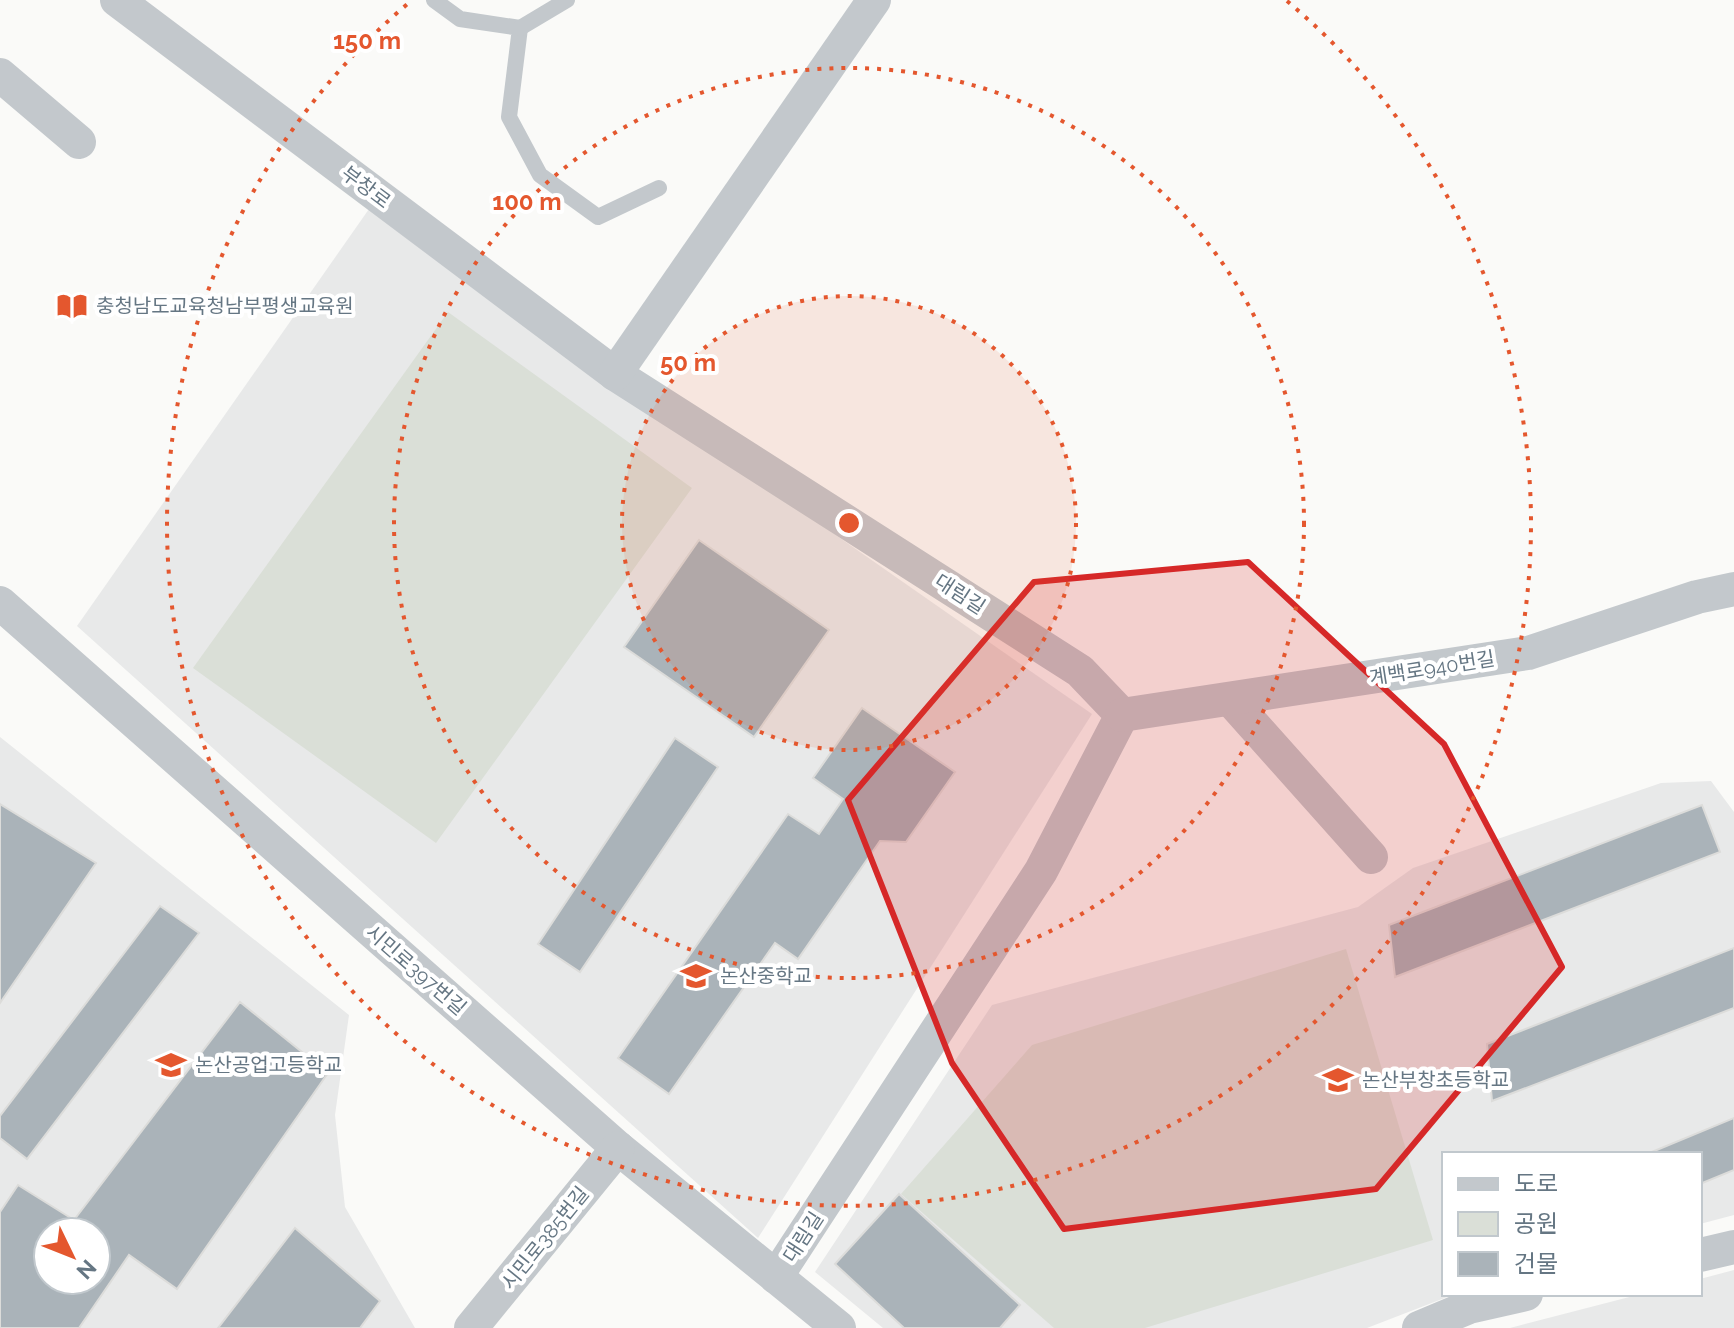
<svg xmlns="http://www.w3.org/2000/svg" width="1734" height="1328" viewBox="0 0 1734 1328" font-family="Raleway,'Noto Sans KR',sans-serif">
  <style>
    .built { fill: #e8e9e9; fill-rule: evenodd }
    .green { fill: #dadfd7 }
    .building { fill: #aab3b9; stroke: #dcdcda; stroke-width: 2; fill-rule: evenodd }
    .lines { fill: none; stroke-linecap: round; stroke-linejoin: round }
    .service { stroke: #c3c8cc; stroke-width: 16 }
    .minor { stroke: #c3c8cc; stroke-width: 34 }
    .marked { fill: #d62828; fill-opacity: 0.2; stroke: #d62828; stroke-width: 6; stroke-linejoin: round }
    .ring { fill: none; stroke: #e4572e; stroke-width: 4; stroke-dasharray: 4 8 }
    .labels { text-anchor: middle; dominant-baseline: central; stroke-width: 8; stroke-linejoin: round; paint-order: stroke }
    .street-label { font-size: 20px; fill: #657683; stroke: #fff }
    .poi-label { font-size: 20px; fill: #657683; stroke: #fff; text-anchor: start }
    .centre { fill: #e4572e; stroke: #fff; stroke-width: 4 }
    .ring-label { font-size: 24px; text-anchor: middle; font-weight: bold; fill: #e4572e; stroke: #fff; stroke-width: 8; stroke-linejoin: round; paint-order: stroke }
  </style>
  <rect width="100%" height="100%" fill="#fafaf8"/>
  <!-- built -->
  <g class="built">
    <polygon points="369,209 1092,714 758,1238 77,626"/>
    <path d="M0,737L349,1015L335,1115L345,1207L415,1328H0ZM48,1232H96V1280H48Z"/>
    <polygon points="1711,781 1734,812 1734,1215 1700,1224 1700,1154 1444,1154 1444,1294 1455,1294 1367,1328 883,1328 815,1272 992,1005 1358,907 1413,868 1661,783"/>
    <polygon points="1734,1270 1734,1328 1510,1328 1641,1294 1700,1294 1700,1279"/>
  </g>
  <!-- green -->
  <g class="green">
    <polygon points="448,312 692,488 436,843 193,668"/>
    <polygon points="1346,949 1433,1240 1145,1328 1054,1328 901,1194 1032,1045"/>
  </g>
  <!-- building -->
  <g class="building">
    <polygon points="699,540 829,630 754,737 624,647"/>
    <polygon points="862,708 955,772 906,842 880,841 798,959 775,943 669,1094 618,1058 788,814 819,834 843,799 813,778"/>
    <polygon points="675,738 718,767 580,972 538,944"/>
    <polygon points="0,804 96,863 0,1003"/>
    <polygon points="1702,805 1720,852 1395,977 1389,925"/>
    <polygon points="160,906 199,933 27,1159 0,1138 0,1116"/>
    <polygon points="1734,948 1734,1008 1492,1101 1487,1044"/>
    <path d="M240,1002L328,1073L177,1289L129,1255L79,1328H0V1212L18,1185L74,1220ZM48,1232H96V1280H48Z"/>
    <polygon points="1734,1118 1734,1170 1700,1184 1700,1154 1647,1154"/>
    <polygon points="899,1194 1020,1305 1000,1328 904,1328 835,1264"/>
    <polygon points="295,1228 380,1301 360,1328 218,1328"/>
  </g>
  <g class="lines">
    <!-- service -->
    <g class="service">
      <polyline points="434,0 460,19 520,28 509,117 540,175 598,217 659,188"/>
      <polyline points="520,28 567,0"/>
    </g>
    <!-- minor -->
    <g class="minor">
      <polyline points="117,0 615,374 1080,671 1122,715 1041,871 776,1277"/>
      <polyline points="0,75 79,142"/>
      <polyline points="615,374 874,0"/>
      <polyline points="0,603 618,1148 839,1328"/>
      <polyline points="1231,700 1371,857"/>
      <polyline points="1122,715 1528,653 1697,597 1734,589"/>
      <polyline points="1700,1255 1734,1247"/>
      <polyline points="471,1328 618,1148"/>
      <polyline points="1419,1328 1469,1307 1526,1294"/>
    </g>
  </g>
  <!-- marked area -->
  <path class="marked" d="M1248,562L1444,744L1562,967L1376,1189L1064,1229L952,1063L848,800L1034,582Z"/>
  <!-- distance rings -->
  <circle cx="849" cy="523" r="227" fill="#e4572e" fill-opacity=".12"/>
  <g class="ring">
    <circle cx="849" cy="523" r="227"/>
    <circle cx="849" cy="523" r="455"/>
    <path d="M1287 1A682 682 0 1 1 411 1"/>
  </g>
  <!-- icons -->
  <defs>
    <g id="library-bare" transform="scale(2.4)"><path d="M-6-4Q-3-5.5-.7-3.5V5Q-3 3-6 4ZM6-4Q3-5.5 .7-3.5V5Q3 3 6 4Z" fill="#e4572e" stroke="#fff" stroke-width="2.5" paint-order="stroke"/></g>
    <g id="school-bare" transform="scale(2.4)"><path d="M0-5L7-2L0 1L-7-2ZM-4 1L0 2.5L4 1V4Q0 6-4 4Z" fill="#e4572e" stroke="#fff" stroke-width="2.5" paint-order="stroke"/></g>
  </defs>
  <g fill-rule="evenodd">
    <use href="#library-bare" x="72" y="306"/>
    <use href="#school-bare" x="696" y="976"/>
    <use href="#school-bare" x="171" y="1065"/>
    <use href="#school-bare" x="1338" y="1080"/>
  </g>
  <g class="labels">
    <!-- street labels -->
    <g class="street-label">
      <text transform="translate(366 187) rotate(37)">부창로</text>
      <text transform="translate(960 594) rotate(33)">대림길</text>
      <text transform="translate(1432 668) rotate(-9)">계백로940번길</text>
      <text transform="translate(416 970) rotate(41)">시민로397번길</text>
      <text transform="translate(803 1237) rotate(-57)">대림길</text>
      <text transform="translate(545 1238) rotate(-51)">시민로385번길</text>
    </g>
    <!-- poi labels -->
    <g class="poi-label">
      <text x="96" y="306">충청남도교육청남부평생교육원</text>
      <text x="720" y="976">논산중학교</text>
      <text x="195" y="1065">논산공업고등학교</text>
      <text x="1362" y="1080">논산부창초등학교</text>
    </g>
  </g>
  <circle cx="849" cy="523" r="12" class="centre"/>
  <g class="ring-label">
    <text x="367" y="49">150 m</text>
    <text x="527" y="210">100 m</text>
    <text x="688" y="371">50 m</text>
  </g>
  <!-- legend -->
  <rect x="1442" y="1152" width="260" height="144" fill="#ffffff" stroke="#c1c8cd" stroke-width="2"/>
  <rect x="1458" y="1178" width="40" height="12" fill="#c3c8cc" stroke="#c1c8cd" stroke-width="2"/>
  <text x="1514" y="1192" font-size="24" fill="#657683">도로</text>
  <rect x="1458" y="1212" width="40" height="24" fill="#dadfd7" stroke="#c1c8cd" stroke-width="2"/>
  <text x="1514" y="1232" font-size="24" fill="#657683">공원</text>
  <rect x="1458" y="1252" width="40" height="24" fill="#aab3b9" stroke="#c1c8cd" stroke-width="2"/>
  <text x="1514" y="1272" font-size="24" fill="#657683">건물</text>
  <!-- north arrow -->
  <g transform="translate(72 1256) rotate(133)"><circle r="38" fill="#ffffff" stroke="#c1c8cd" stroke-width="2"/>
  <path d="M0-6L14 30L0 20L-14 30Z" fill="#e4572e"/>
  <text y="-12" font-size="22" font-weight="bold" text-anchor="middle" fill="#657683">N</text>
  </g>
</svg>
